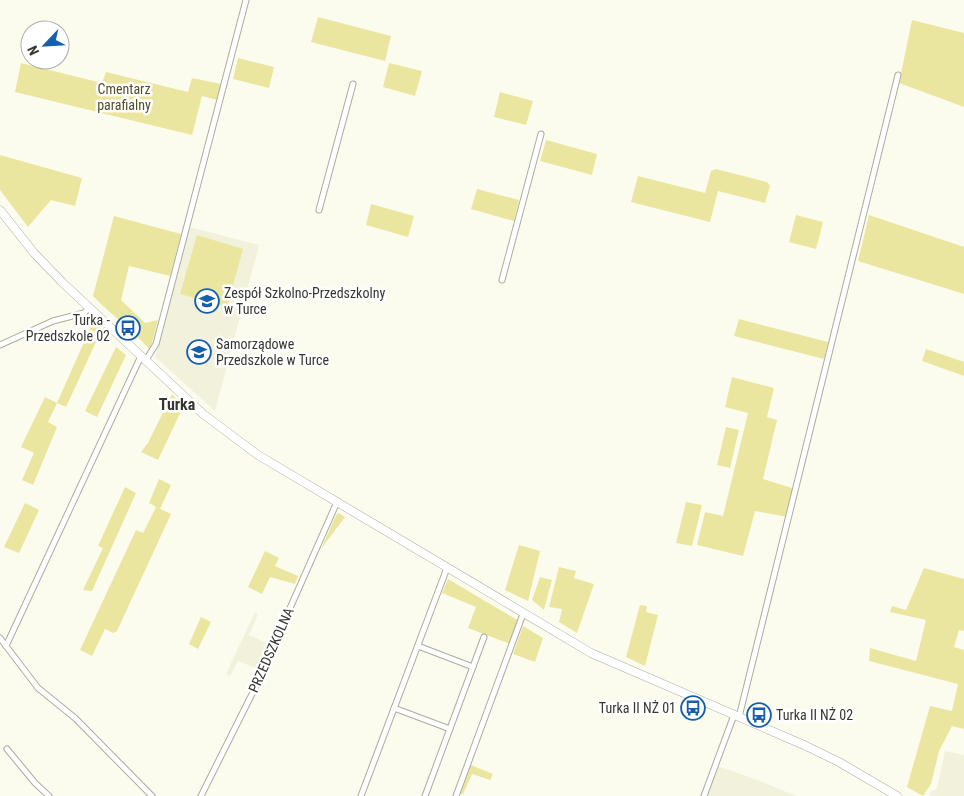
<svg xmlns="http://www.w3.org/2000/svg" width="964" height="796" viewBox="0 0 964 796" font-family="'Roboto Condensed',sans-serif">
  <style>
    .built { fill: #f2f1db }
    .green { fill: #ebe69f }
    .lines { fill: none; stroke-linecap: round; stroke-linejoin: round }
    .minor-casing { stroke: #acac9f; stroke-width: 7 }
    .primary-casing { stroke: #acac9f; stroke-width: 9 }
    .minor { stroke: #fff; stroke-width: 5 }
    .primary { stroke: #fff; stroke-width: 8 }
    .labels { text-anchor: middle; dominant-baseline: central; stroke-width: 5; stroke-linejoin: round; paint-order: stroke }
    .park-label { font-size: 14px; fill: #535025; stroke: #fff }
    .poi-label { font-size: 14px; fill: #363630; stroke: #fff; text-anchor: start }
    .street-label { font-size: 14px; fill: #363630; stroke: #fff }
    .quarter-label { font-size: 16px; font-weight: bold; fill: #363630; stroke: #fff }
  </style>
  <rect width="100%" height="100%" fill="#fcfcee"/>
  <!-- built -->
  <g class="built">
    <polygon points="189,227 259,245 215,411 155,357"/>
    <polygon points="255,612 258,614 249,635 271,645 260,670 238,661 230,676 226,674"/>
    <polygon points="945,751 964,755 964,796 931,796 929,794 931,791 937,789"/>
    <polygon points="718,766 760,781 796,796 707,796"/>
  </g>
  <!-- green -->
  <g class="green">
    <polygon points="318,17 391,36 385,61 311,42"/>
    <polygon points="912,20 964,33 964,107 899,83"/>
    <polygon points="238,58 274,67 269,88 233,79"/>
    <polygon points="21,63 102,83 106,72 188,92 192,78 221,84 217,100 202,96 192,135 15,92"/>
    <polygon points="389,63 422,71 415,96 383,87"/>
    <polygon points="500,92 533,101 526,125 494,117"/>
    <polygon points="546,140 597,154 592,175 540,161"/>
    <polygon points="0,155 82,178 75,206 51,200 28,227 0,190"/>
    <polygon points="716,169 767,182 770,186 765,203 718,191 710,222 631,202 638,176 705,193 711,171"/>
    <polygon points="477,189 519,200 514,221 471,209"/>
    <polygon points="371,204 414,216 408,237 366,225"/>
    <polygon points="796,215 823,222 816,249 789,242"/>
    <polygon points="869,215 964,247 964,294 858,261"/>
    <path d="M114,216L181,234L170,276L129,266L121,300L145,323L158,320L150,350C131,328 112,316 93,296Z"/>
    <polygon points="197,235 243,249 227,307 180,294"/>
    <polygon points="85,319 92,320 102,329 66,407 57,403 48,422 57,427 33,485 22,480 34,453 21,447 45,397 57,403 90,329"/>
    <polygon points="739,319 828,342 824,359 734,336"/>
    <polygon points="116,347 126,355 97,417 85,411"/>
    <polygon points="926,349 964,362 964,376 922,361"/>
    <polygon points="732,377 774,388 767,417 777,420 763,479 795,489 788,517 755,511 743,556 697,545 705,512 723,516 748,413 725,407"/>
    <polygon points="172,394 183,407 158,460 141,452 148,443"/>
    <polygon points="726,427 739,430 730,468 717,465"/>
    <polygon points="159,479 171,485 160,509 171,514 117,631 113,633 105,629 92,656 80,650 136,530 143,533 156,507 149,503"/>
    <polygon points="125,487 136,493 92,591 83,590 103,548 98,546"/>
    <polygon points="686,502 702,505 692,546 676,543"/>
    <polygon points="25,503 39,510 19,553 4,547"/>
    <polygon points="339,513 345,517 321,549 336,515"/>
    <polygon points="519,545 540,551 528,601 505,590"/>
    <polygon points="265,551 279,558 275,566 298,576 295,584 270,577 262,594 248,587"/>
    <polygon points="559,567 576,571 574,578 594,584 577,633 559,622 562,609 549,607"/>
    <polygon points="924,568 964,579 964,631 959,630 954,647 964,650 964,729 952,726 939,751 931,784 923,796 907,787 930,706 952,711 958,684 869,661 870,648 916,661 926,620 890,612 892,606 906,610"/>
    <polygon points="540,577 552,580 544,610 532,600"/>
    <polygon points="448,579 519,621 510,644 468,628 476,607 442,593"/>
    <polygon points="640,605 647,606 646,612 658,615 645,666 626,657"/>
    <polygon points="201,617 211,622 198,649 189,644"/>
    <polygon points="523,626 543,638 535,662 513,654"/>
    <polygon points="471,765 493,774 490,780 472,774 463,794 460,794"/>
  </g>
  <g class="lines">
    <!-- minor casing -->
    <g class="minor-casing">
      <g id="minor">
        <polyline points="319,210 353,84"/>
        <polyline points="502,280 541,134"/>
        <polyline points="0,345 53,321 84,313 89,308"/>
        <polyline points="146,360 156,344 246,0"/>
        <polyline points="0,638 38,688 75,718 152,796"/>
        <polyline points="6,646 141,356"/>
        <polyline points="418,646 473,667"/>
        <polyline points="394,708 450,729"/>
        <polyline points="739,717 898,75"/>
        <polyline points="7,749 35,783 49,796"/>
        <polyline points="201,796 252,694 337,502"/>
        <polyline points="361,796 447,568"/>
        <polyline points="425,796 484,637"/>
        <polyline points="456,796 523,614"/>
        <polyline points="704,796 734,715"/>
      </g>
    </g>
    <!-- primary casing -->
    <g class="primary-casing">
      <polyline id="primary" points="0,210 34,253 62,282 203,414 258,455 591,653 804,745 839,762 897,796"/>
    </g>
    <!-- minor -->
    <use href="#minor" class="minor"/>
    <!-- primary -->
    <use href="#primary" class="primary"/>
  </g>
  <!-- icons -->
  <defs>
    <g id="school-ring" transform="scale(1.25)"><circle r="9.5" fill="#fff" stroke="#155fae" stroke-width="1.5"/><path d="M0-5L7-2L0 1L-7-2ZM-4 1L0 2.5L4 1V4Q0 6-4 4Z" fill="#155fae"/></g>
    <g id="bus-ring" transform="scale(1.25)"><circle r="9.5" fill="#fff" stroke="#155fae" stroke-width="1.5"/><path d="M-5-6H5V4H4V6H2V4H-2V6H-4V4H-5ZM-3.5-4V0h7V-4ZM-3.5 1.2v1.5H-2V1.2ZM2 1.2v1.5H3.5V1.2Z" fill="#155fae"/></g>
  </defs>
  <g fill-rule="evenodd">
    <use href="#school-ring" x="207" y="301"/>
    <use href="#bus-ring" x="128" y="328"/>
    <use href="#school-ring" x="199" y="352"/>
    <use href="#bus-ring" x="693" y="708"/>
    <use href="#bus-ring" x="759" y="715"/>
  </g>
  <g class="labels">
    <!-- park labels -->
    <g class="park-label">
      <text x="124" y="89">Cmentarz<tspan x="124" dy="16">parafialny</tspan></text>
    </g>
    <!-- poi labels -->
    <g class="poi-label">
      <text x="224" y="293">Zespół Szkolno-Przedszkolny<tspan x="224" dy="16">w Turce</tspan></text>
      <text x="110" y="320" text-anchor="end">Turka -<tspan x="110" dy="16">Przedszkole 02</tspan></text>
      <text x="216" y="344">Samorządowe<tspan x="216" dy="16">Przedszkole w Turce</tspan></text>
      <text x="676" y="708" text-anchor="end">Turka II NŻ 01</text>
      <text x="776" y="715">Turka II NŻ 02</text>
    </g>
    <!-- street labels -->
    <g class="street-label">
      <text transform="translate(271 650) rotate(-66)">PRZEDSZKOLNA</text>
    </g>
    <!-- quarter labels -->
    <g class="quarter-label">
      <text x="177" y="404">Turka</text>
    </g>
  </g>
  <!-- north arrow -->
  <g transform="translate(45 45) rotate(245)"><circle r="24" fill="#ffffff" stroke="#afafac"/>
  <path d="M0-4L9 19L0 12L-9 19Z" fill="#155fae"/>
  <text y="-8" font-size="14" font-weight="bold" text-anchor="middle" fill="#363630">N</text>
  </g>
</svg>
